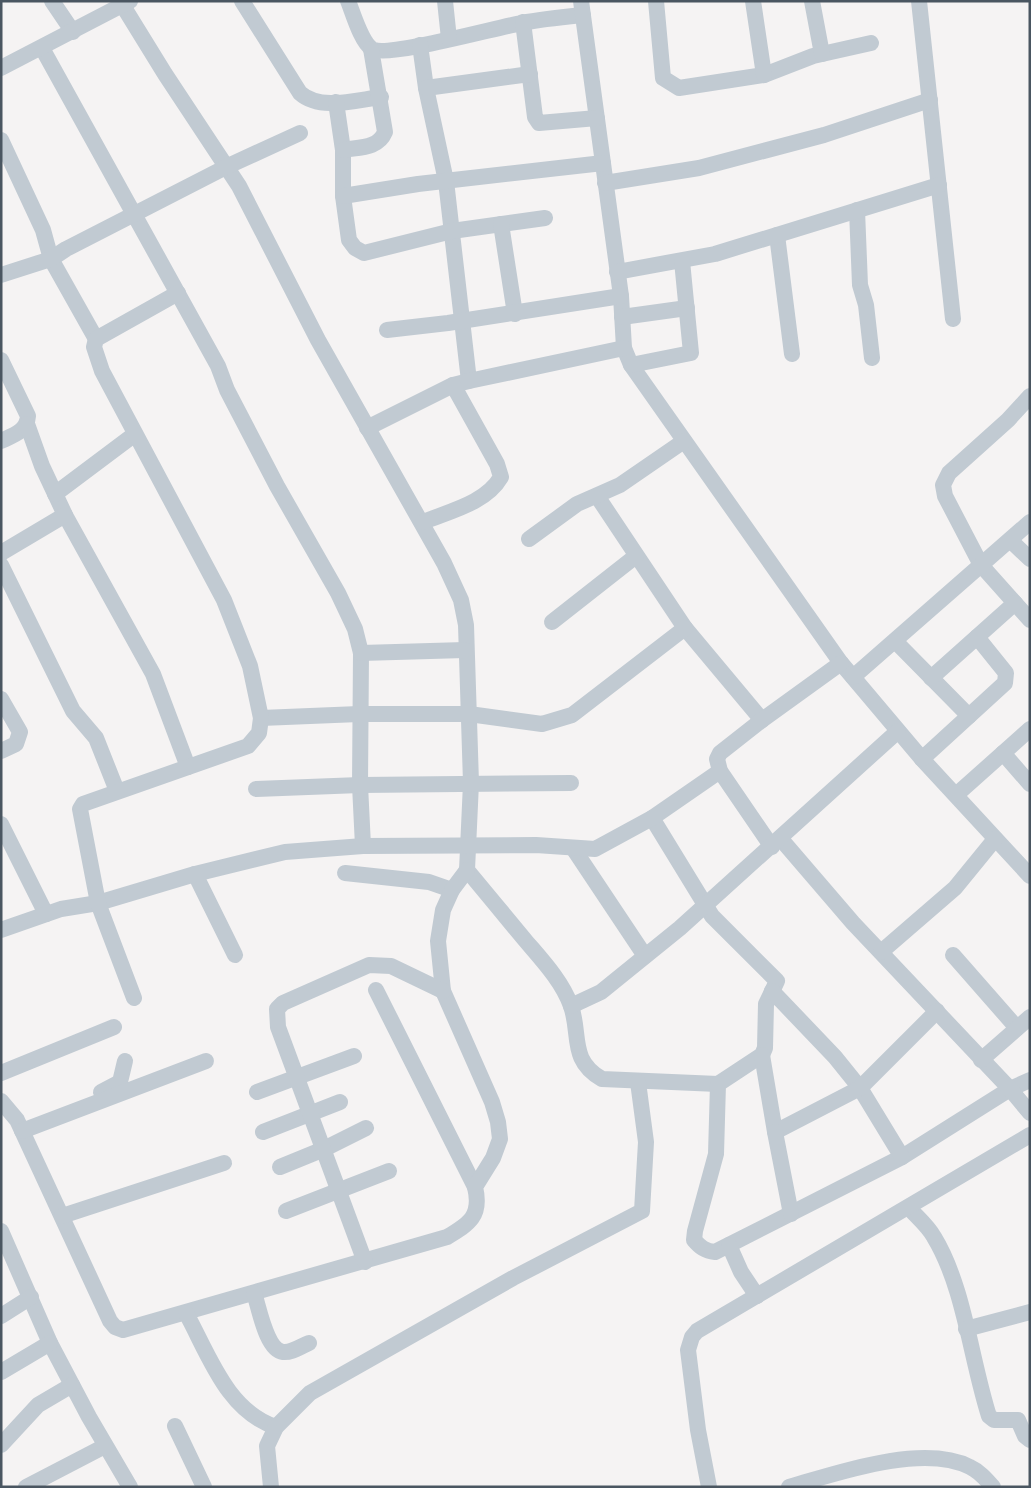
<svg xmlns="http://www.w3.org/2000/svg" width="1031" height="1488" viewBox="0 0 1031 1488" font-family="'DM Sans',sans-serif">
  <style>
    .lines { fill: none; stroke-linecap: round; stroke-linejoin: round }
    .minor { stroke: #c1cad2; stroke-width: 16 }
  </style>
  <rect width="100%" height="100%" fill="#f5f3f3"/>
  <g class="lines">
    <!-- minor -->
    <g class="minor">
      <polyline points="52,1 73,32"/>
      <path d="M120,1L165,74L239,186L318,340L444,563L461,600L466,625L471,783L467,870C486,893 506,917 525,940C542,960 562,981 571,1006C581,1035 569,1060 602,1079L718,1084"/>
      <path d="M242,1L300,93C320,111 356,100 381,97"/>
      <path d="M348,1C353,13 361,42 372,49C387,58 498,27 522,23C542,19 563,17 583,15"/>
      <polyline points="445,1 449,39"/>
      <polyline points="581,1 621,296 624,348 631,365 841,663 922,759 1030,876"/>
      <polyline points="656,1 663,78 679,88 764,75 813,56 871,43"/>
      <polyline points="753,1 764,75"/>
      <polyline points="812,1 822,54"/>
      <polyline points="919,1 953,319"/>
      <polyline points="523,22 535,117 539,123 597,118"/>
      <polyline points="420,45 426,88 446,181 469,381"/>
      <polyline points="42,48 218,366 227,390 277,486 338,593 355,629 361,653 360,785 363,846"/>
      <polyline points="1,68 130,1"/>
      <polyline points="426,88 530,74"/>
      <polyline points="336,102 343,150 343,196 349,240 355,248 364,253 452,231 545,218"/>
      <polyline points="1,140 43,230 51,259 96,339"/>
      <path d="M343,150C359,147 378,149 385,132L371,49"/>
      <polyline points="605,183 699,168 824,135 930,100"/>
      <polyline points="343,196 418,184 603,163"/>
      <polyline points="857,210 860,285 866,305 872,358"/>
      <polyline points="501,224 515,314"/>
      <polyline points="777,235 792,354"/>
      <polyline points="617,272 715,254 939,185"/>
      <polyline points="1,275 51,259 66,249 228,166 300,133"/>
      <polyline points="622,317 687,308"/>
      <polyline points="387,330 448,323 621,296"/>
      <path d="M1,360L28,416C27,431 14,435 1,441"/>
      <polyline points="631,365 691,353 682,261"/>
      <polyline points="1030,396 1008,420 949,473 943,485 945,496 981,565 1030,620"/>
      <polyline points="27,424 42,466 65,515 153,674 188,767"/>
      <polyline points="367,428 453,385 469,381 624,348"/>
      <polyline points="55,494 135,434"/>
      <polyline points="597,496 685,628 762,720"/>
      <path d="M423,522C450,511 486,503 501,477L497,464L453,385"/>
      <polyline points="529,539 577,504 620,485 684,441"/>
      <polyline points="1010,540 1030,559"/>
      <polyline points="1,553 65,515"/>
      <polyline points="1,565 73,711 96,738 117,791"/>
      <polyline points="552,622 636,556"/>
      <polyline points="895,641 969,716"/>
      <polyline points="361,653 465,650"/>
      <polyline points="853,677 1030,522"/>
      <polyline points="931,678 1015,603"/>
      <polyline points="1,699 20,732 16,744 1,751"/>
      <polyline points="261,718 359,714 469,714 542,724 572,715 685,628"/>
      <polyline points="1003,753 1030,784"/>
      <polyline points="922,759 1005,683 1006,673 977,637"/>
      <polyline points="256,789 360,785 571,783"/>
      <polyline points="956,795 1030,729"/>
      <path d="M652,818L712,916L777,981L766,1004L765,1048L762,1055L718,1084L716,1154L695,1231L694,1240C700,1247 705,1251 715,1252L902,1157L1010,1089L1030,1080"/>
      <polyline points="1,824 46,914"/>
      <polyline points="780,838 853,923 1010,1089 1030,1113"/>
      <polyline points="772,847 720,771 717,759 720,753 762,720 841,663"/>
      <polyline points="573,848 645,956"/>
      <polyline points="345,873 429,882 452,890"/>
      <polyline points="195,874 235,955"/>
      <polyline points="1,930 61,909 98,903 195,874 285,852 363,846 536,845 595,849 652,818 720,771"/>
      <polyline points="881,952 955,888 995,839"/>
      <polyline points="953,955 1017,1028"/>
      <polyline points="376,990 475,1187"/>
      <polyline points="772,991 835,1057 860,1088 902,1157"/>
      <polyline points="134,998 98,903 80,809 83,804 248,746 259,733 261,718 250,666 224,600 102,371 94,347 96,339 178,293"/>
      <polyline points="571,1006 601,992 680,928 898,731"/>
      <polyline points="762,1055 775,1132 860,1088 937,1011"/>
      <polyline points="981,1060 1030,1017"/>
      <polyline points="1,1073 114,1027"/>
      <polyline points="101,1092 120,1082 125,1061"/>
      <polyline points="257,1092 354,1056"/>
      <path d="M1,1101L17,1120L110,1321L115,1327L123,1330L447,1237C469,1224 482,1216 475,1187L493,1158L500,1139L498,1122L492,1102L443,991L438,941L443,910L452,890L467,870"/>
      <polyline points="22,1131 206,1061"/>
      <polyline points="263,1132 340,1102"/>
      <polyline points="775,1132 791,1214"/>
      <polyline points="280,1167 324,1149 366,1128"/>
      <path d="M909,1208C917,1217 928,1226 934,1237C964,1286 971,1360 989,1416L994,1420H1018L1025,1436L1030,1440"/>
      <polyline points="286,1211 389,1171"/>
      <polyline points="62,1216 224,1163"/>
      <polyline points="1,1231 50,1343 89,1417 130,1487"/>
      <polyline points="729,1245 741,1272 757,1296"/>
      <polyline points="365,1262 278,1027 277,1009 283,1003 369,965 391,966 443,991"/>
      <path d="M254,1293C259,1307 266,1350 283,1352C292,1353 301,1346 309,1343"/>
      <path d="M186,1313C209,1355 227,1411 276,1427"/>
      <polyline points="1,1316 31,1297"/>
      <polyline points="966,1329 1030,1312"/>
      <polyline points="1,1372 50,1343"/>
      <polyline points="175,1426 204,1487"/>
      <polyline points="1,1445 38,1405 72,1385"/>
      <polyline points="26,1487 105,1446"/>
      <polyline points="271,1487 267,1446 276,1427 310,1393 513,1278 642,1211 646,1142 638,1082"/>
      <polyline points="709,1487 698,1430 688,1350 692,1337 697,1331 1030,1135"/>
      <path d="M789,1487C837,1473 923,1443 970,1467C979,1471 986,1479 993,1487"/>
    </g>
  </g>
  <!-- border -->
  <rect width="1031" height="1488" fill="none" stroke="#4a5661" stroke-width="5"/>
</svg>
